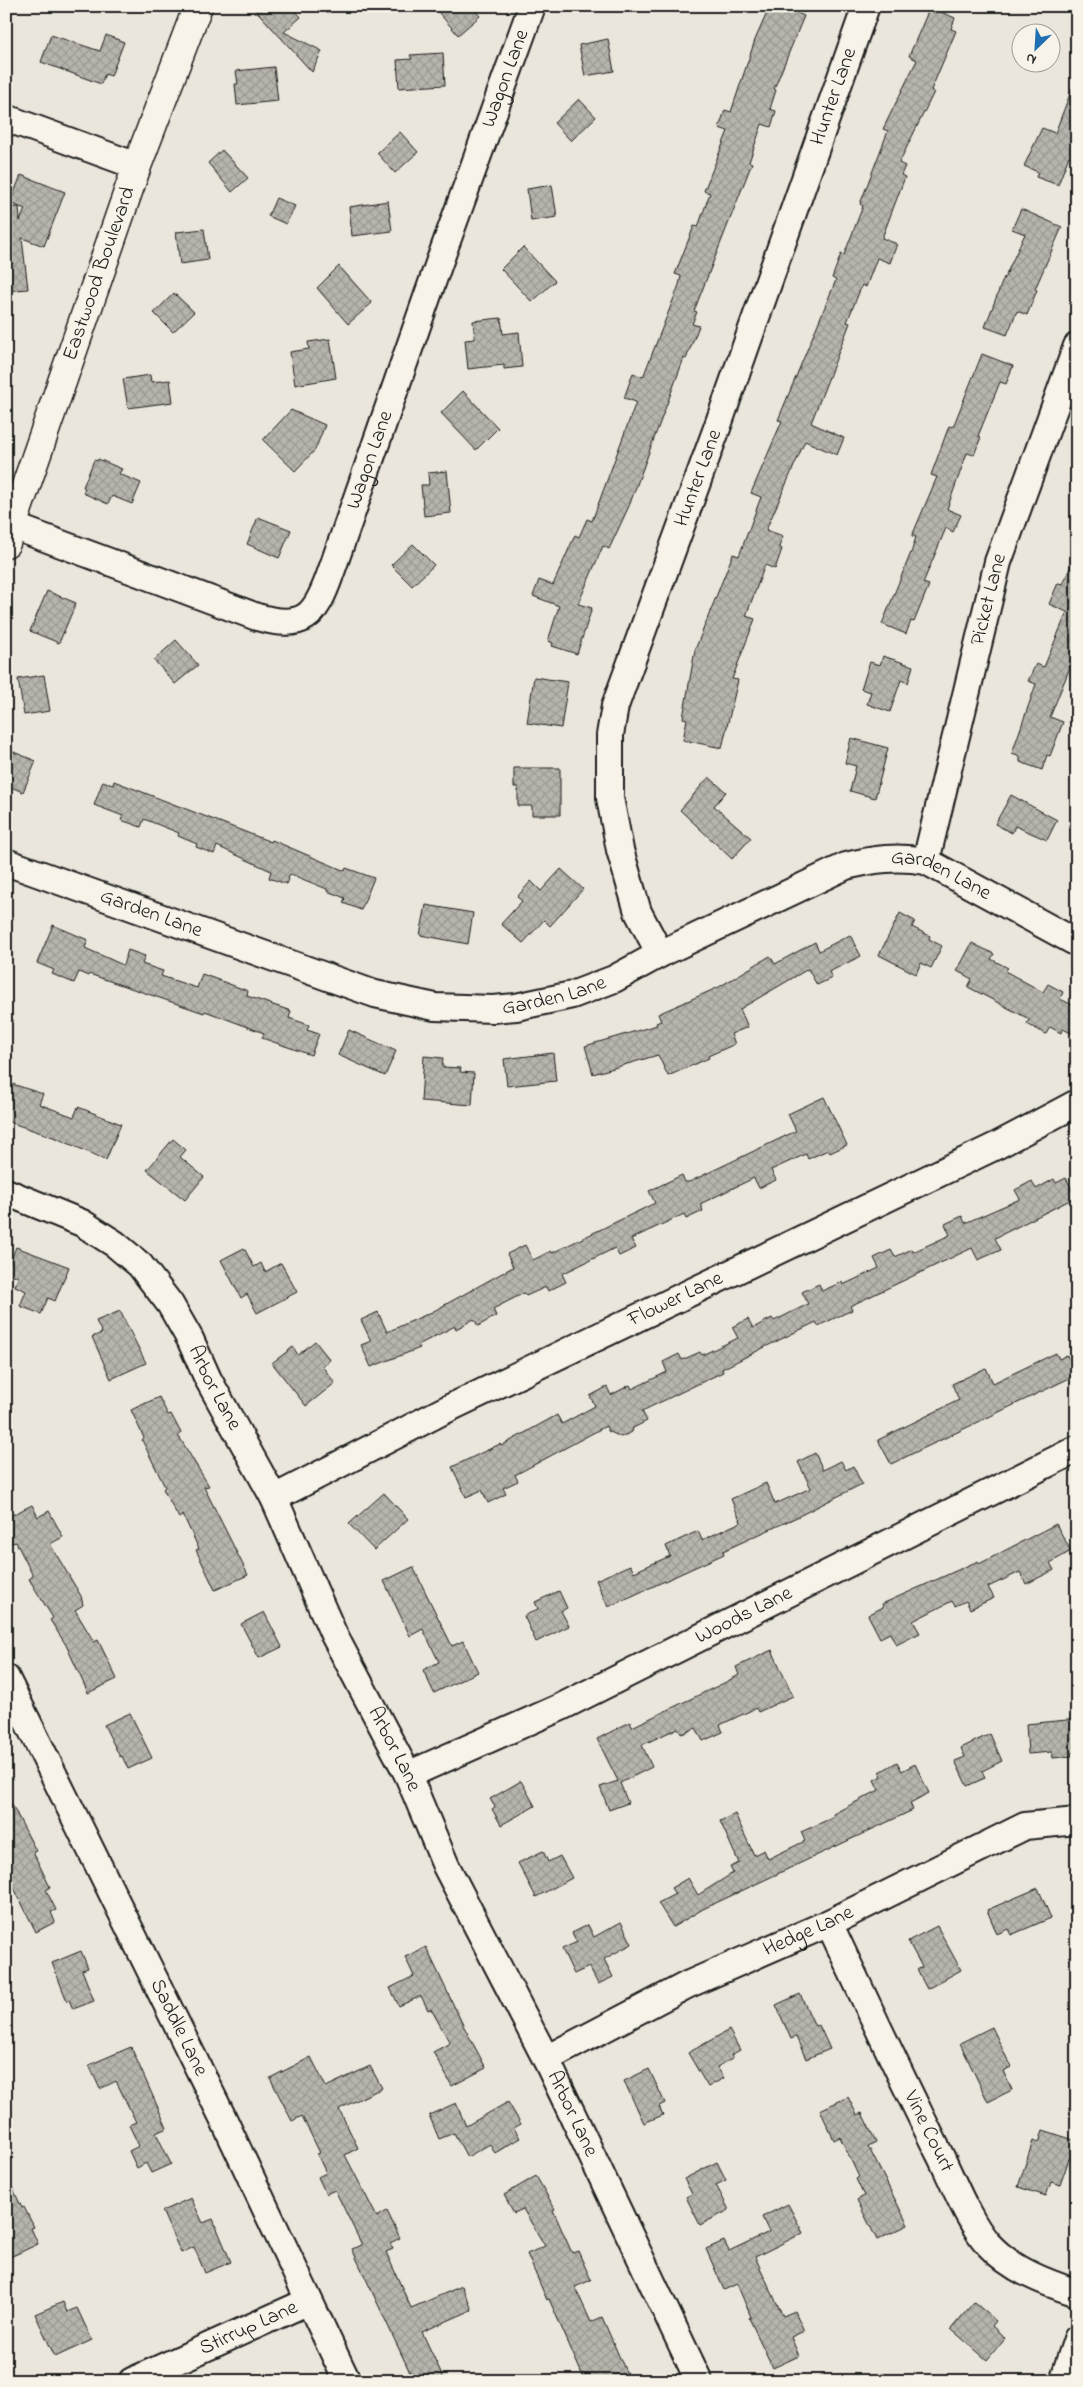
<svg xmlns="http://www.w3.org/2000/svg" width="1083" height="2387" viewBox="0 0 1083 2387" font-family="'Indie Flower',sans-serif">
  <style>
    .building { fill: url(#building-cross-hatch); stroke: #1c1c1c }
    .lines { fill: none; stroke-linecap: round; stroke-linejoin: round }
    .street-casing { stroke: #1c1c1c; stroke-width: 30 }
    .secondary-casing { stroke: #1c1c1c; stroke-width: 31 }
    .street { stroke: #f7f3e8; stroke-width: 26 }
    .secondary { stroke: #f7f3e8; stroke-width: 28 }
    .labels { text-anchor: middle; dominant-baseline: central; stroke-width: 4; stroke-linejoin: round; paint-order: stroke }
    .street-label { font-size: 21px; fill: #1c1c1c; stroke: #f7f3e8 }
  </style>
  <defs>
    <pattern id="building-cross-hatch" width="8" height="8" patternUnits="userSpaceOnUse" patternTransform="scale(1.25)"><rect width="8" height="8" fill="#b6b4ac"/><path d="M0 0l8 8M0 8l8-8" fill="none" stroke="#9c9a93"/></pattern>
  </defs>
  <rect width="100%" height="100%" fill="#eae6dc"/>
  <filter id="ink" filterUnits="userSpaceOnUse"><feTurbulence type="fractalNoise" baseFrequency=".02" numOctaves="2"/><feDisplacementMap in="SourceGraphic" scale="10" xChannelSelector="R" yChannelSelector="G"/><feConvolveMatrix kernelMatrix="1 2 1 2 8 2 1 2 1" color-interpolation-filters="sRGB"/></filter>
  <g filter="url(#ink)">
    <!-- building -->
    <g class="building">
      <polygon points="252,6 291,6 301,17 284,32 322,51 312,72"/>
      <polygon points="433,6 471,6 480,16 458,35"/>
      <polygon points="770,6 781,6 804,16 774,89 776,90 770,109 776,111 771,127 762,124 749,162 752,163 694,311 697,312 692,324 699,326 686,359 684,358 629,506 609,549 603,546 578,604 592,608 577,654 552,646 553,643 548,641 559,606 533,596 539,580 553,585 575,535 579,537 587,519 592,521 636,402 624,398 633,373 643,377 679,285 681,276 675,274 694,226 698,227 710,193 704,191 728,131 719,128 725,110 731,112 755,40"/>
      <polygon points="930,7 955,18 951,29 956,31 931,90 934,92 899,163 905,166 901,175 905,177 882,238 897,244 890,263 877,258 866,287 862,285 847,322 850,323 811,423 844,438 837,455 805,441 766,530 783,536 779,547 782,549 775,569 765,565 746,616 755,619 732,679 738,680 722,748 683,740 687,719 683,718 695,650 733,554 739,556 761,497 751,493 782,421 778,420 836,280 832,278 841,254 844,255 863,206 860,204 888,131 883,129 917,60 909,56"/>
      <polygon points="51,35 100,51 106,35 124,42 111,76 105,74 101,84 41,62"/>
      <polygon points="608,39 614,71 585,76 579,45"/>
      <polygon points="443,53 445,85 399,88 397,60 412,59 410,55"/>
      <polygon points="274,67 278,101 237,105 235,84 238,84 236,71"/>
      <polygon points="1075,81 1077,81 1077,159 1069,156 1058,185 1036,177 1038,172 1024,166 1042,128 1055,133"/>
      <polygon points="579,99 596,117 571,141 554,123"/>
      <polygon points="400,132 418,152 395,173 377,153"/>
      <polygon points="222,150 248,178 232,192 208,163"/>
      <polygon points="21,175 65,192 44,246 22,238 28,289 6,291 6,208 19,207 20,221 25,209 10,203"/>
      <polygon points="552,185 557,217 531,221 527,189"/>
      <polygon points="276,198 295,206 286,224 268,216"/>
      <polygon points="388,201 392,231 352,236 349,207"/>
      <polygon points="1021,209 1062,227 1035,289 1037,290 1027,315 1017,311 1007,335 985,327 1004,277 1005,277 1025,234 1012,229"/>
      <polygon points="204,229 208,260 180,264 176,232"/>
      <polygon points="523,247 555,281 532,302 501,269"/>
      <polygon points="339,266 372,303 348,324 317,288"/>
      <polygon points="174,293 194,312 173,332 154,313"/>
      <polygon points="501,318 503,334 519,332 522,367 504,369 504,365 468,369 465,340 475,339 473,321"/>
      <polygon points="330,339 336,378 295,385 290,352 309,349 308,342"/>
      <polygon points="982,354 1013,366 1006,384 1000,382 978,436 981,437 974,455 967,453 947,509 961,515 953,532 946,528 923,583 929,585 914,622 911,621 906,634 882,624 912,550 916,537 912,536 937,477 931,475 949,426 953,427"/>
      <polygon points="150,375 151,382 170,380 173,402 128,408 123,379"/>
      <polygon points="463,391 498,428 476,450 441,413"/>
      <polygon points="291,410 325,425 315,450 295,471 263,440"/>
      <polygon points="98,459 122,469 119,474 141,483 132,504 112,496 108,504 83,493 85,488 83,487 94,460 97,461"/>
      <polygon points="447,471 451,513 424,516 421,485 429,485 428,473"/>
      <polygon points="258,517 291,530 279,558 247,544"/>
      <polygon points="413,544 434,565 412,586 391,565"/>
      <polygon points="1077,552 1077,650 1050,717 1063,722 1050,756 1047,755 1042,770 1020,762 1020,756 1012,753 1036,684 1028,681 1036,664 1044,667 1067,612 1049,604 1058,583 1063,584"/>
      <polygon points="47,591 76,603 59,643 30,631"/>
      <polygon points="176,640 198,665 175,684 154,660"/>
      <polygon points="883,656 913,666 908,683 901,680 890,712 867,704 871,692 861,689 870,662 880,665"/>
      <polygon points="44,675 50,711 24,715 18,679"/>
      <polygon points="534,677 568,682 561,728 527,723"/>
      <polygon points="851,738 888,748 875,798 850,791 856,766 845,763"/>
      <polygon points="6,749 36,761 23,792 6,785"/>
      <polygon points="514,768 560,768 560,815 532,815 532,806 518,806 518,787 514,787"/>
      <polygon points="709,777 726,792 714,806 751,838 732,859 680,810"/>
      <polygon points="103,781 113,785 114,781 271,842 272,840 345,871 346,868 374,878 361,910 343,903 345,898 327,891 327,889 290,874 286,884 269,878 271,871 217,846 214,854 196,847 197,844 178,836 179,833 144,819 141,827 121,820 123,816 94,805"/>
      <polygon points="1011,795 1057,820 1047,840 1015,826 1012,833 995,824"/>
      <polygon points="561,869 583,889 550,926 544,920 523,943 501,924 522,901 517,897 531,881 541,891"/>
      <polygon points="426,905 473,913 468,944 420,935"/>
      <polygon points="900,913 915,921 912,927 930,936 929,939 942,946 931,968 921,963 916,974 879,955"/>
      <polygon points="53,925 88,940 85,948 123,965 128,950 145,956 142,964 163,971 161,976 197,988 202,974 248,991 247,996 291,1011 289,1018 309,1025 307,1030 319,1034 311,1055 262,1038 264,1033 205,1011 204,1013 89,974 88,976 79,972 74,983 52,974 54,970 37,963"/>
      <polygon points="850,935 861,956 829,972 832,978 817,985 808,969 740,1009 748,1027 731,1034 735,1044 708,1056 709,1058 668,1076 658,1055 593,1074 585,1046 657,1025 656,1023 661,1021 658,1014 719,987 770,956 775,964 815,942 819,951"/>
      <polygon points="972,943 994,954 991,959 1008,968 1005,971 1043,992 1048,984 1063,992 1060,999 1077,1007 1077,1036 1063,1029 1061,1033 1050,1027 1046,1034 1027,1024 1029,1019 968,987 972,979 957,971"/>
      <polygon points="349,1030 396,1051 385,1076 338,1055"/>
      <polygon points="553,1053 556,1081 507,1086 504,1059"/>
      <polygon points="424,1056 443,1058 442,1067 461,1068 460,1072 474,1073 472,1105 421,1101"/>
      <polygon points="6,1082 43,1094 39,1104 74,1117 78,1107 121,1124 106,1160 56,1138 6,1121"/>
      <polygon points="824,1097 847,1145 830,1153 828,1150 808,1159 806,1154 771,1170 776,1180 759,1188 754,1178 700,1204 703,1211 686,1219 684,1214 631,1239 636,1248 619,1256 615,1248 562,1274 566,1282 548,1291 546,1287 526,1296 524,1293 493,1309 496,1316 478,1326 474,1319 456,1329 455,1326 418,1345 420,1348 371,1367 361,1345 371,1341 361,1320 378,1312 387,1332 432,1312 513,1267 507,1254 525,1245 533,1260 551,1251 552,1253 655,1203 649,1191 682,1175 685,1182 689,1182 796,1131 788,1114"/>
      <polygon points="173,1139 186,1150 180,1157 204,1177 185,1200 147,1170"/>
      <polygon points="1066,1178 1076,1197 995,1238 1001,1250 978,1260 972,1248 850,1306 852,1310 818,1326 816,1322 767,1346 722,1369 723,1372 642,1411 647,1421 633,1428 632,1432 621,1437 608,1431 606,1426 515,1475 518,1481 503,1488 506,1494 488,1503 482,1490 466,1497 452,1467 500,1444 501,1446 557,1415 562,1424 595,1406 590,1396 607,1387 611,1395 630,1385 632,1389 667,1372 663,1362 679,1354 682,1360 700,1352 702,1355 738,1338 732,1327 748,1319 753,1328 772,1318 774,1321 808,1304 802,1292 819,1284 822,1291 842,1282 843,1285 879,1268 874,1258 891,1250 895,1257 912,1249 913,1252 950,1235 945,1224 962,1216 965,1223 1020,1199 1015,1190 1032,1181 1036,1189 1054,1179 1056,1183"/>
      <polygon points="16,1247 69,1267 55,1301 48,1298 41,1314 20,1306 26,1291 15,1286 18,1277 6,1272"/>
      <polygon points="244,1248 254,1267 261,1263 265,1272 281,1263 297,1292 257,1313 247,1294 241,1298 221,1260"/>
      <polygon points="120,1311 146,1363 111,1379 92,1337 102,1333 96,1321"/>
      <polygon points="315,1341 330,1360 322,1366 335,1383 306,1406 272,1363 293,1347 298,1355"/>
      <polygon points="1056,1353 1059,1359 1067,1355 1076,1375 891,1464 878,1440 959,1400 952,1384 986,1368 993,1383"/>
      <polygon points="159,1397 168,1415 171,1414 181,1433 178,1435 209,1486 204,1487 248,1575 215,1590 196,1550 199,1549 183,1515 179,1518 163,1489 165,1487 142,1440 144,1438 131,1410"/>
      <polygon points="815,1453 823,1470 841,1461 846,1470 853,1466 862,1484 797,1517 723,1551 724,1554 608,1607 596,1580 630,1565 634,1572 670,1556 666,1546 698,1531 702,1540 741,1522 731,1499 766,1483 775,1504 811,1488 798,1462"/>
      <polygon points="384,1493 408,1519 374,1550 349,1524"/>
      <polygon points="32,1505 38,1517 49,1511 63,1537 50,1544 81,1596 83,1605 75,1610 94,1642 98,1640 117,1679 88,1693 66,1645 50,1620 53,1618 29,1579 33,1576 16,1542 12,1543 6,1532 6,1518"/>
      <polygon points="1056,1524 1071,1551 1050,1563 1054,1570 1026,1584 1020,1572 988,1587 994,1598 970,1609 966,1601 955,1606 952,1601 913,1621 920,1633 896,1645 890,1633 880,1638 868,1615 883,1607 882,1604 978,1561 979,1564"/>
      <polygon points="413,1567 452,1646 463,1641 478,1672 434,1693 423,1670 439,1662 423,1629 410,1636 384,1581"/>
      <polygon points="559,1591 567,1608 561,1611 569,1626 536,1642 524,1616 538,1609 535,1602"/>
      <polygon points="264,1612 282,1647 259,1658 241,1624"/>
      <polygon points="772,1650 793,1696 758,1712 756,1708 720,1725 723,1732 703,1741 696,1728 682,1734 678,1728 642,1745 652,1767 620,1783 628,1803 609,1810 600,1787 618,1781 597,1739 630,1722 632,1727 726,1682 739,1675 736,1667"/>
      <polygon points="130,1713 152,1758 128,1769 122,1756 120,1757 104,1725"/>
      <polygon points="1077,1719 1077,1752 1071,1753 1072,1756 1053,1758 1052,1752 1028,1754 1026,1724"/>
      <polygon points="990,1734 1002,1761 982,1771 985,1778 967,1786 955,1761 965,1757 961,1748"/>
      <polygon points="897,1762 902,1771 915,1764 929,1793 910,1803 913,1810 703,1909 673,1927 658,1903 675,1894 671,1888 688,1878 698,1895 733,1873 730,1867 739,1863 720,1821 735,1814 754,1855 764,1850 768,1859 805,1841 801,1832 834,1817 833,1814 879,1790 874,1780 882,1776 880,1772"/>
      <polygon points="521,1781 535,1806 501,1825 492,1809 495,1807 490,1799"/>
      <polygon points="6,1793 36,1851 33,1852 50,1887 46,1890 56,1910 51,1912 55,1922 36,1932 6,1872"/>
      <polygon points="543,1851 548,1862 560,1856 572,1878 536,1897 518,1863"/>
      <polygon points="1038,1888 1051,1918 1011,1935 1008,1929 997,1934 987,1910"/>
      <polygon points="621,1922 632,1944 604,1959 613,1977 598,1984 589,1967 574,1974 562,1949 577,1942 572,1933 588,1925 594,1937"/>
      <polygon points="937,1926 961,1970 927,1989 917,1970 922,1967 908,1941"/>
      <polygon points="426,1947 463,2025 486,2068 452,2086 433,2052 450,2043 431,2009 428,2010 421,1996 399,2006 390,1988 414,1976 405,1957"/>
      <polygon points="81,1951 88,1968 82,1970 94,2001 73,2009 69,2000 67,2001 52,1963"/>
      <polygon points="800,1994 815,2026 819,2025 830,2049 806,2059 796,2037 791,2039 776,2005"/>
      <polygon points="992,2027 1011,2067 1003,2071 1012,2090 988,2102 960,2043"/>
      <polygon points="729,2030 740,2050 731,2055 733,2058 717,2067 724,2078 708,2087 688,2053"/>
      <polygon points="131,2047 167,2128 156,2133 171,2164 151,2173 146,2163 137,2168 129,2151 139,2146 129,2125 136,2122 116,2081 100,2089 89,2065"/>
      <polygon points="311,2057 326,2087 370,2066 382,2088 339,2109 358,2148 345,2155 377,2217 387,2211 400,2238 390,2243 393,2249 386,2252 411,2308 462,2286 472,2310 422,2332 445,2381 414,2381 352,2249 362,2245 335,2190 326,2194 318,2177 326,2173 317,2154 320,2153 302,2116 292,2121 270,2078"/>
      <polygon points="649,2069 665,2103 659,2106 663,2115 644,2123 624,2081"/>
      <polygon points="848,2097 857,2115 862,2113 876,2142 868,2146 908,2225 877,2240 857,2200 864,2196 856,2179 859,2177 840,2137 834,2140 820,2110"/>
      <polygon points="508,2102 521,2124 514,2128 520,2138 495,2153 490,2144 467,2157 454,2133 439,2139 429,2115 456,2103 466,2126"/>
      <polygon points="1043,2130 1077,2141 1077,2162 1069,2159 1060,2185 1051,2182 1046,2196 1018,2187 1033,2141 1039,2143"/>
      <polygon points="717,2162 726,2180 716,2185 729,2210 700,2225 686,2197 692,2194 684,2179"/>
      <polygon points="6,2174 22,2208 24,2207 34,2227 31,2228 38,2244 6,2259"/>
      <polygon points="536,2176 555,2209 553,2210 572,2253 578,2251 591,2280 575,2287 591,2322 602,2317 630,2381 585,2381 549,2299 547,2300 527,2254 545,2246 523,2209 514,2213 504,2195"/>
      <polygon points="191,2198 203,2223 213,2219 231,2262 205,2273 194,2247 181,2253 162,2211"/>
      <polygon points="788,2204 803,2233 755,2257 783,2316 795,2311 804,2331 791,2337 799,2356 773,2368 749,2318 751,2317 737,2284 724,2290 706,2249 724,2241 729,2251 769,2232 762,2217"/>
      <polygon points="63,2302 67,2312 77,2308 92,2340 55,2357 35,2314"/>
      <polygon points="974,2302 996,2321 992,2326 1005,2338 987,2360 951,2329"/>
    </g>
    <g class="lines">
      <!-- street casing -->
      <g class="street-casing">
        <g id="street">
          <polyline points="6,118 137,166"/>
          <path id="s1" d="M13,526L257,617C304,630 315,617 330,575L439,263L532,6"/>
          <path id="s2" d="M926,861L998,562L1077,346"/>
          <path id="s3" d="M6,862L375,994L435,1007L493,1009L516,1007L572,995L614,979L660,954L846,866C874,859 897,856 926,861L1077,943"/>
          <path id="s4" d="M660,954L638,912L620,850L610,798V735L615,706L717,428L866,6"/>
          <path id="s5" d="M6,1192L82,1223L115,1244L140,1265L170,1304L190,1339L208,1379L274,1498L334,1635L408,1775L446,1866L546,2059L699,2381"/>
          <path id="s6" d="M274,1498L441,1412L998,1145L1077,1103"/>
          <path id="s7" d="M6,1678L222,2116L347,2381"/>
          <path id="s8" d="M408,1775L561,1707L1077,1449"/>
          <path id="s9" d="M829,1923C866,2002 902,2080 941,2157C954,2184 969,2222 988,2244C1012,2270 1044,2282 1077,2293"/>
          <path id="s10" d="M546,2059L687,1985L829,1923L1025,1826L1077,1821"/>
          <path id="s11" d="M132,2381L309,2301"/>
          <polyline points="1063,2381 1077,2339"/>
        </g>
      </g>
      <!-- secondary casing -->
      <g class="secondary-casing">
        <g id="secondary">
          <path id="s12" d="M6,543L137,166L198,6"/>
        </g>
      </g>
      <!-- street -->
      <use href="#street" class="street"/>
      <!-- secondary -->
      <use href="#secondary" class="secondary"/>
    </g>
  </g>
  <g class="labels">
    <!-- street labels -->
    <g class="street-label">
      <text stroke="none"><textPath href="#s1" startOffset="886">Wagon Lane</textPath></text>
      <text stroke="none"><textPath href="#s4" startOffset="905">Hunter Lane</textPath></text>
      <text stroke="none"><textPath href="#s12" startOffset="285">Eastwood Boulevard</textPath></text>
      <text stroke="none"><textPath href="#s1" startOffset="481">Wagon Lane</textPath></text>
      <text stroke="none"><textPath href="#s4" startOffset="500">Hunter Lane</textPath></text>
      <text stroke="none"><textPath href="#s2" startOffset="269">Picket Lane</textPath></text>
      <text stroke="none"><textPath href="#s3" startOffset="994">Garden Lane</textPath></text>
      <text stroke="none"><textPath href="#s3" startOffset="154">Garden Lane</textPath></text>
      <text stroke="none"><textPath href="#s3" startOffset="574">Garden Lane</textPath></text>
      <text stroke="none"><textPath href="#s6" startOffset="448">Flower Lane</textPath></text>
      <text stroke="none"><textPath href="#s5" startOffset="298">Arbor Lane</textPath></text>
      <text stroke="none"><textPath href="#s8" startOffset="372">Woods Lane</textPath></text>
      <text stroke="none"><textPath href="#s5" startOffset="702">Arbor Lane</textPath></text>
      <text stroke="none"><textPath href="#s10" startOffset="292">Hedge Lane</textPath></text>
      <text stroke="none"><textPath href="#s7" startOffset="390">Saddle Lane</textPath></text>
      <text stroke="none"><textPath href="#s5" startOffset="1108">Arbor Lane</textPath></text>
      <text stroke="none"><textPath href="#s9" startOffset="231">Vine Court</textPath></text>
      <text stroke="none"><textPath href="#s11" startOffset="128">Stirrup Lane</textPath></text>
    </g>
  </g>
  <!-- margin -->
  <rect width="1083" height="2387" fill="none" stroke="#f7f3e8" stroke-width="25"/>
  <rect x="12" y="12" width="1058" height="2362" fill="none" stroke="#1c1c1c" stroke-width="2" filter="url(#ink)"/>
  <!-- north arrow -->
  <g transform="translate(1036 48) rotate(205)"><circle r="24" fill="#f7f3e8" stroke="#9f9d96"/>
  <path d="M0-4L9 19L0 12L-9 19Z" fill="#1f6fb2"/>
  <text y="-8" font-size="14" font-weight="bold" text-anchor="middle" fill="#1c1c1c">N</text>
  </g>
</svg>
